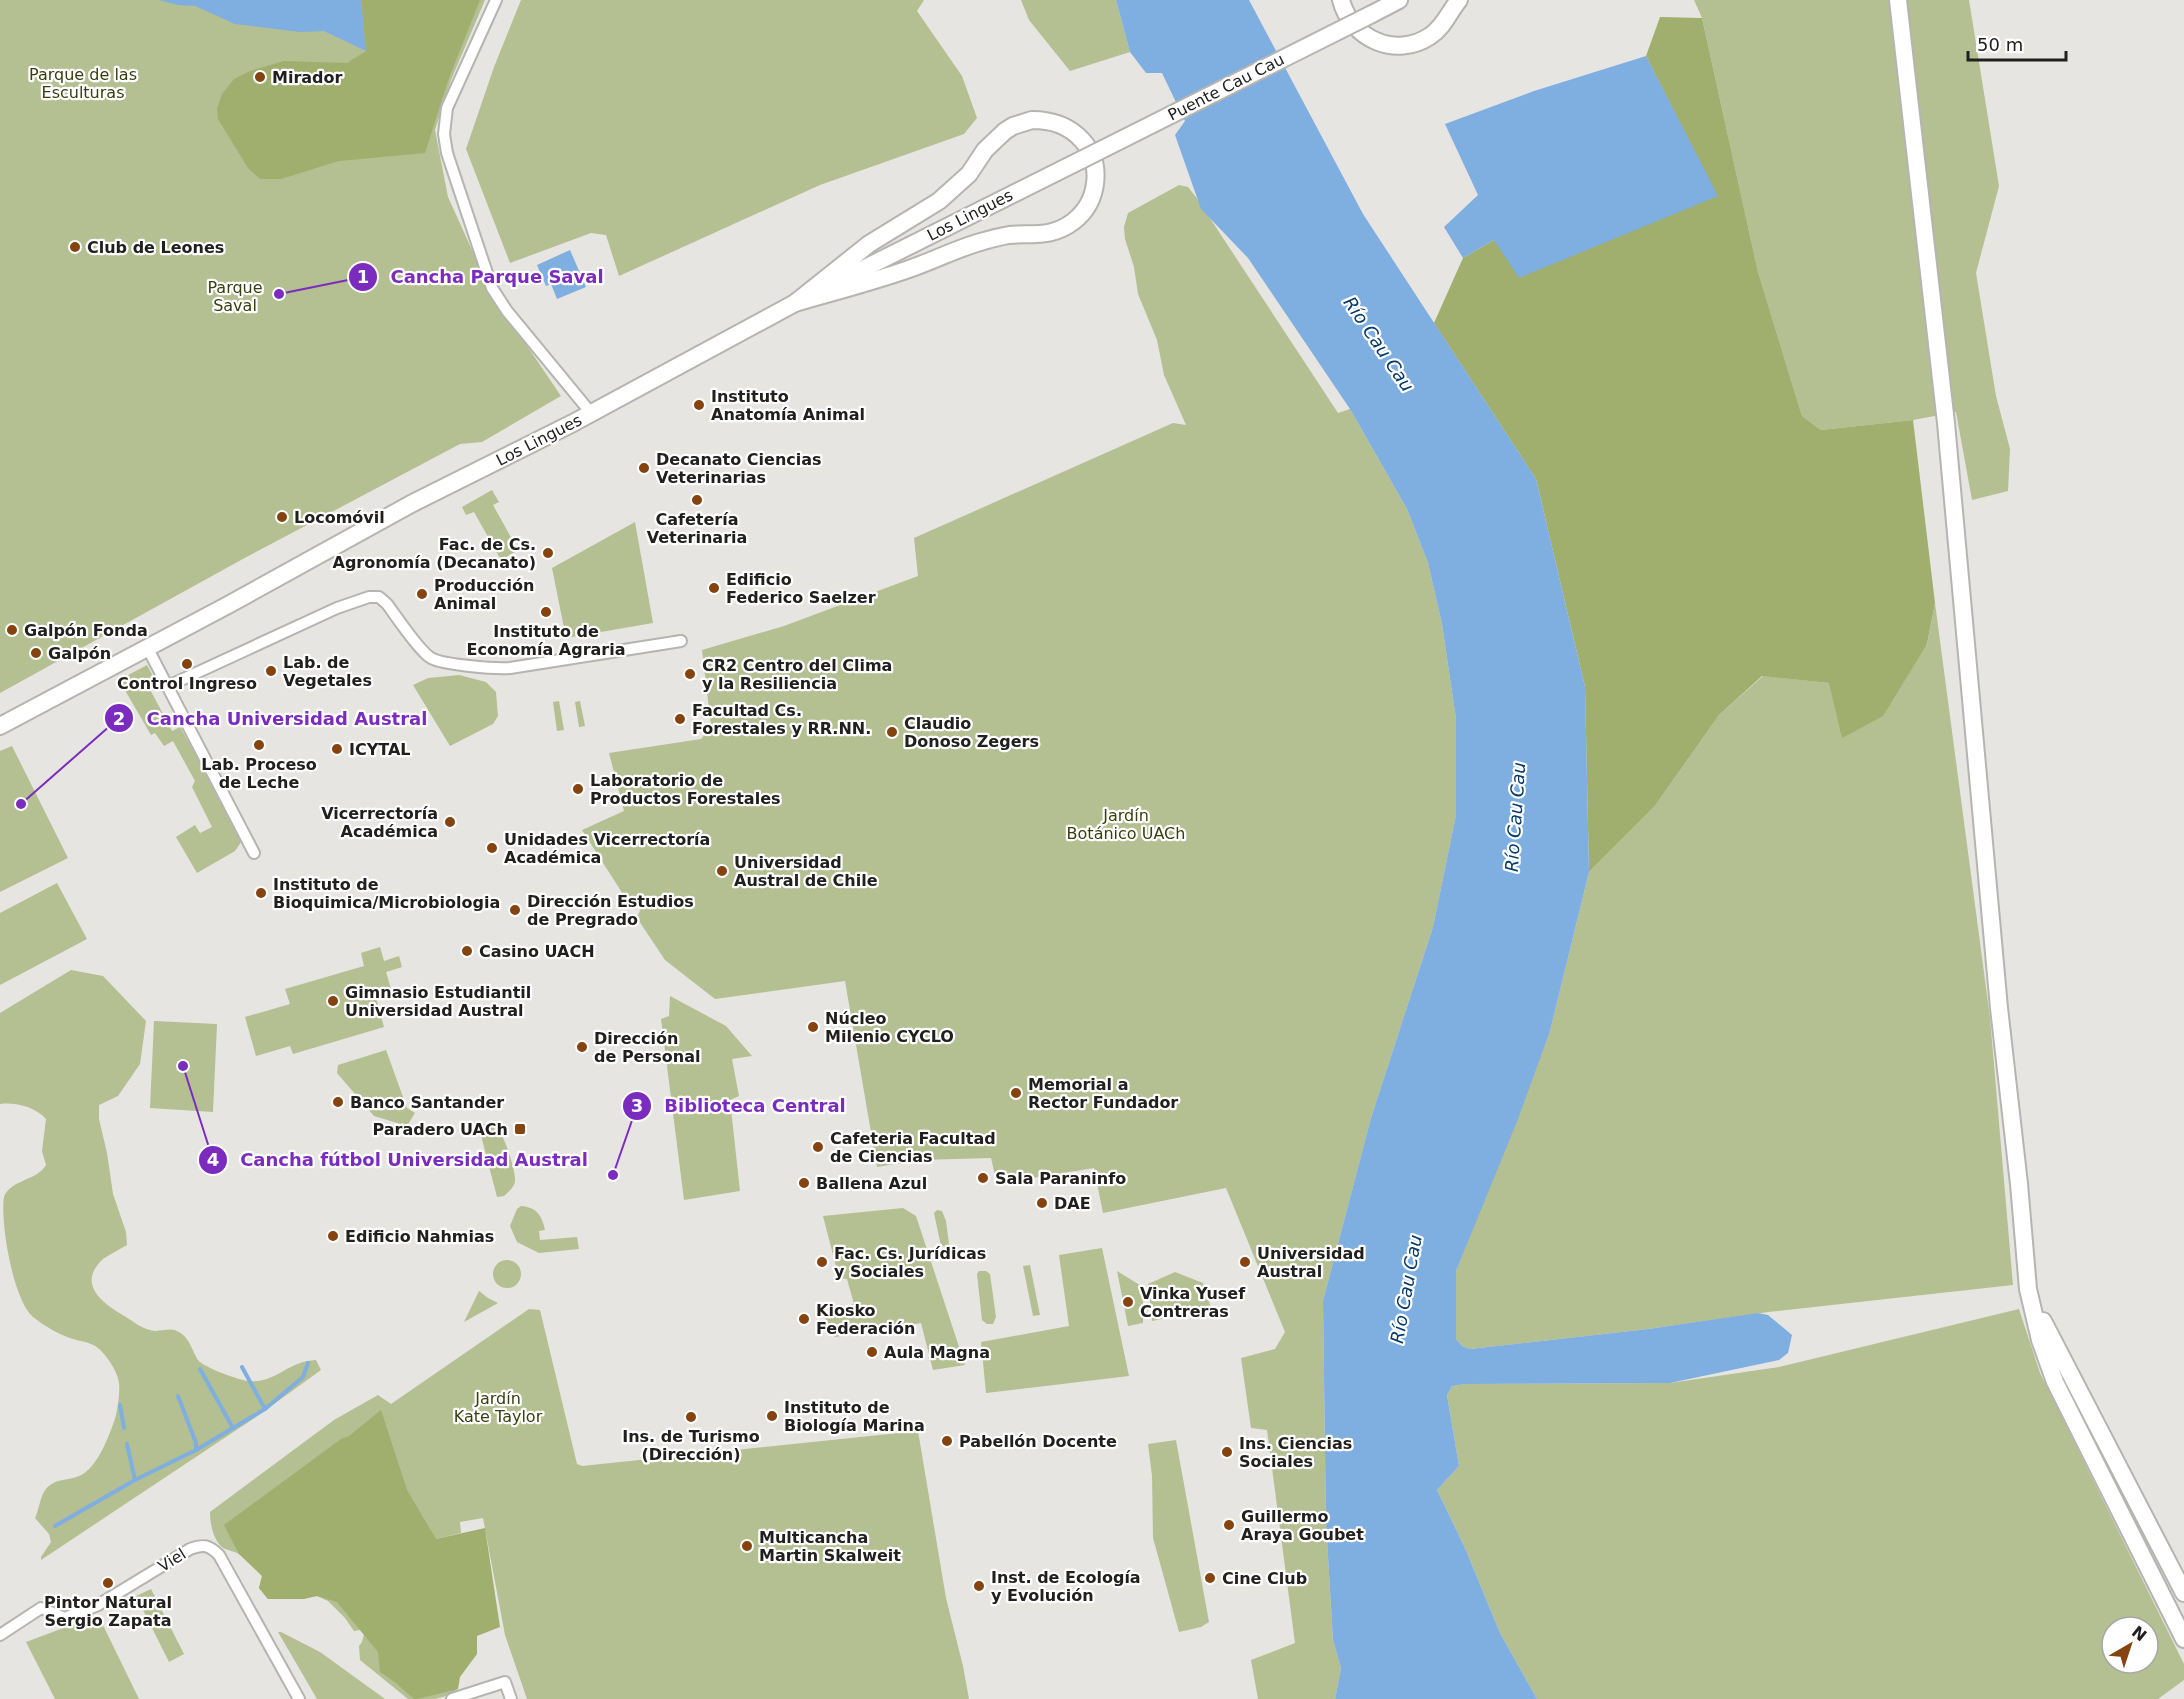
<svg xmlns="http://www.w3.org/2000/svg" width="2184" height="1699" viewBox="0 0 2184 1699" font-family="'DejaVu Sans',sans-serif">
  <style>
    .green { fill: #b4bf92; fill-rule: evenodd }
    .forest { fill: #a0ae6e }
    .water { fill: #7faee0 }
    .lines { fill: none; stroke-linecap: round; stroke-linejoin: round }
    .stream { stroke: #7faee0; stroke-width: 4 }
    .street-casing { stroke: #b6b4b0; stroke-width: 14 }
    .secondary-casing { stroke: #b6b4b0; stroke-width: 20 }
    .street { stroke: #fff; stroke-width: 10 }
    .secondary { stroke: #fff; stroke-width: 16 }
    .secondary-bridge-casing { stroke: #b6b4b0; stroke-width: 20; stroke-linecap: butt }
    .secondary-bridge { stroke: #fff; stroke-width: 16 }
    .poi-dot { fill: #854310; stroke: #fff; stroke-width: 2 }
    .labels { text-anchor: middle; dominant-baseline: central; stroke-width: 4.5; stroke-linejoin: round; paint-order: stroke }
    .park-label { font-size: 16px; fill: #373f0e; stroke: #fff }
    .poi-label { font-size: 16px; font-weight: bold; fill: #21201f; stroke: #fff; text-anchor: start }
    .street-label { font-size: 16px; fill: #21201f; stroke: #fff }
    .water-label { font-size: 18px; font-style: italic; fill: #063a68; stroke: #fff }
    .leader { fill: none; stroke: #7b2cbf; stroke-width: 2 }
    .callout-dot { fill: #7b2cbf; stroke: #fff; stroke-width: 2 }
    .mark-label { font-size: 18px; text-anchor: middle; font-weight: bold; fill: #fff }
    .callout-label { font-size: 18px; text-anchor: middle; font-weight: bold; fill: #7b2cbf; stroke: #fff; stroke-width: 4.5; stroke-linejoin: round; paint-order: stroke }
  </style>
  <rect width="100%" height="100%" fill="#e7e5e1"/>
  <!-- green -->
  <g class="green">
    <polygon points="0,0 485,0 451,80 435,130 448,197 492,294 561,396 482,442 460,444 241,560 0,693"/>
    <polygon points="521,0 924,0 917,11 962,76 977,118 964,134 820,185 619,276 606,235 591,233 510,263 466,149 494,67"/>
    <polygon points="1021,0 1116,0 1130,52 1070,71 1029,20"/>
    <polygon points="1694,0 1969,0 1999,186 1976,273 1996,396 2010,449 2008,491 1972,500 1956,412 1913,420 1821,430 1802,416 1758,272 1702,18"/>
    <polygon points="1179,185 1188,187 1196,197 1338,413 1350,409 1407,509 1428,563 1442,624 1456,719 1456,815 1433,927 1371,1118 1323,1301 1326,1523 1333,1640 1341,1668 1335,1699 1258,1699 1251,1660 1295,1643 1267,1430 1251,1428 1241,1358 1275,1349 1285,1332 1226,1188 1103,1213 1094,1168 997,1184 991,1158 920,1160 877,1167 845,981 715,999 665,960 637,918 643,903 628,902 582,830 624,811 609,753 701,739 711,726 702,650 784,626 918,576 914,538 1173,423 1186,425 1164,375 1157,340 1138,294 1134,267 1125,239 1124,227 1128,213"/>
    <polygon points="492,490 499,502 493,505 518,550 501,560 474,512 466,515 462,507"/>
    <polygon points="635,522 653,623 566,638 552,568"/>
    <polygon points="1935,603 1990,1018 2013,1285 1768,1312 1648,1329 1470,1349 1462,1346 1456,1339 1456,1271 1550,1031 1589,872 1654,807 1719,715 1763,676 1829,683 1927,645"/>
    <polygon points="147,665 153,676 145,680 172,731 180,727 243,839 235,851 197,873 176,837 195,825 200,833 212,827 192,787 195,781 173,741 164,746 155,733 151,735 119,680"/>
    <polygon points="459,675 486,682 496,692 498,716 493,724 450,746 413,685 428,678"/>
    <polygon points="559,701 564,730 557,731 553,702"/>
    <polygon points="580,701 585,726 579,727 575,702"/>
    <polygon points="12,746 68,858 0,892 0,751"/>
    <polygon points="57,883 87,939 0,985 0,913"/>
    <polygon points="380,947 384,961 399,956 402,967 386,972 392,992 376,997 384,1027 293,1054 290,1046 256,1056 245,1017 290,1004 285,989 364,966 361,953"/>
    <path d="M71,970L103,976L146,1021L140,1064L118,1096L99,1105V1119L107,1153L113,1194L126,1232L127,1245C119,1250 110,1254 103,1259C75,1285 105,1305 126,1317C134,1322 141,1328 150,1330C159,1333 168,1327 177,1331C190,1337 191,1349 198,1360C203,1367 238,1380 248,1381C276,1384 287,1361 316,1360L321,1370L256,1417L41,1560V1557L51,1542L49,1534L35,1518C39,1510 40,1496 46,1489C55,1478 68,1481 79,1476C97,1470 111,1432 116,1415C118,1406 120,1392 119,1383C118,1371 103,1348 91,1344C85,1341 79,1341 73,1339C60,1335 44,1326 33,1317C13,1300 0,1222 4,1197C11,1179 37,1181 46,1165L42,1151L46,1119C35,1107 16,1102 0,1104V1013Z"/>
    <polygon points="670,996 726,1026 752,1056 732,1059 739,1096 730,1100 740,1191 684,1200 661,1019 669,1016"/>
    <polygon points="154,1021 217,1024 213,1112 150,1108"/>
    <polygon points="386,1050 407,1108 415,1113 407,1126 374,1116 337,1073 338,1065"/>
    <path d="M478,1124C484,1124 491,1123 496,1127C504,1133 516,1172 515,1181C514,1188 508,1192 504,1196L497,1197Z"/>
    <path d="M521,1206C537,1207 542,1216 545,1230L539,1231L540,1240L577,1237L579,1249L539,1253L517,1242L510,1226L517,1209Z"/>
    <polygon points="903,1208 916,1216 965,1365 933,1370 921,1323 835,1337 822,1312 854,1304 847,1279 839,1278 823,1216"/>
    <polygon points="937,1210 942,1211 946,1221 949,1244 948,1247 941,1246 934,1213"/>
    <polygon points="1102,1248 1129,1376 986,1393 981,1342 1069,1326 1059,1255"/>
    <circle cx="507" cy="1274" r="14"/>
    <polygon points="1030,1265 1040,1315 1033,1316 1023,1266"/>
    <polygon points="979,1271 986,1271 990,1274 996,1317 993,1324 987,1324 982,1320 977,1274"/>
    <polygon points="1117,1271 1143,1287 1143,1323 1128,1326"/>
    <polygon points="1175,1272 1203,1283 1211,1308 1152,1321 1148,1284"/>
    <polygon points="479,1291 488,1298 498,1303 464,1322"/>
    <path d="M529,1309L540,1310L577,1464L582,1466L918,1431L946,1598L963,1666L969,1699H527L505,1635L483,1518L460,1522L461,1533L436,1539L457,1693L435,1699H408L360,1660L359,1646L362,1642L364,1634L360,1630L354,1631L345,1618L328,1601L317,1596L303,1599H268L259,1588L262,1576C256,1568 246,1558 237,1553C233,1551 227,1550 223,1548C213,1540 210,1523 210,1512L334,1420L378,1395L391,1404Z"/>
    <path d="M2019,1309L2040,1373L2184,1664V1680L2158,1699H1537L1500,1633L1465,1548L1437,1490L1459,1466L1447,1395L1452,1386L1466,1384L1670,1383L1779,1367ZM2112,1627H2148V1663H2112Z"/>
    <polygon points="1176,1440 1209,1622 1201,1627 1179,1632 1153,1538 1152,1476 1148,1444"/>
    <polygon points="151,1589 184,1654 169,1662 136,1596"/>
    <polygon points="98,1615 139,1699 55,1699 26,1642"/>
    <polygon points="278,1632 281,1632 320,1652 385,1699 317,1699"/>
  </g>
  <!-- forest -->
  <g class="forest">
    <polygon points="361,0 480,0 449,78 425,153 339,161 281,179 260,179 248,168 218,119 217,109 222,94 234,79 250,71 284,61 347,63 366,51"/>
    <polygon points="1660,17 1702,18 1758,272 1802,416 1821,430 1913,420 1935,603 1927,644 1883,716 1842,738 1829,683 1762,676 1719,715 1654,807 1589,872 1585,687 1536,479 1434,323 1463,258 1494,240 1717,196 1646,56"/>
    <polygon points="381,1410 407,1490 436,1539 485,1528 500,1627 477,1636 477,1654 460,1677 458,1689 417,1699 414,1699 396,1683 380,1672 378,1652 337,1602 317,1596 303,1599 268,1599 259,1588 262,1576 239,1554 224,1525 341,1439 349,1436"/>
  </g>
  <!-- water -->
  <g class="water">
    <polygon points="159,0 361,0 366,51 324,31 300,32 235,24 195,6 178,5"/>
    <polygon points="1116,0 1249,0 1363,214 1536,479 1585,687 1589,872 1550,1031 1518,1119 1456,1271 1456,1339 1462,1346 1470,1349 1648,1329 1758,1313 1768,1315 1792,1335 1788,1353 1779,1360 1670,1383 1466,1384 1452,1386 1447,1395 1459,1466 1437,1490 1465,1548 1500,1633 1537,1699 1335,1699 1341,1668 1333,1640 1326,1523 1323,1301 1371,1118 1433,927 1456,815 1456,719 1442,624 1428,563 1407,509 1350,409 1248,258 1201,209 1175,135 1185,121 1162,73 1146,73 1130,52"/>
    <polygon points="1646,56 1718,196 1519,278 1494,240 1463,258 1444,227 1478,195 1445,124 1534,91"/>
    <polygon points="570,250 586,287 557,299 551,284 546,286 537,265"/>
  </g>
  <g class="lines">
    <!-- stream -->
    <g class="stream">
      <polyline points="242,1367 265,1409"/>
      <polyline points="200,1369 233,1428"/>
      <polyline points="178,1396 196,1443 196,1450"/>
      <polyline points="120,1405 124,1428"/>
      <polyline points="127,1444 135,1480"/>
      <polyline points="55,1526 135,1480 196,1450 265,1409 303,1377 308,1363"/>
    </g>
    <!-- street casing -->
    <g class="street-casing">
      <g id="street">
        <polyline points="496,0 447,108 444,134 447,153 492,288 507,311 591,413"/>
        <polyline points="147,647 254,853"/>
        <path d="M168,686L337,608L369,597H379L387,604C396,616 419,651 431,658C443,665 495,669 510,668L681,641"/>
        <path d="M0,1635L41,1608L65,1618L98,1605L190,1549C204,1544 209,1545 219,1555L299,1699"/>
        <polyline points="452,1699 505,1682 511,1699"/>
      </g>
    </g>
    <!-- secondary casing -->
    <g class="secondary-casing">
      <g id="secondary">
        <path d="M1341,0C1351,39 1396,59 1430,36C1444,27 1449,12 1459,0"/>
        <polyline points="1898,0 1946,423 1999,1008 2019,1184 2028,1289 2040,1340 2055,1382 2184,1639"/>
        <polyline points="1372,14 1399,0"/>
        <path d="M1032,120C1052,120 1068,125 1082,140C1103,163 1099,201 1074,221C1052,238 1034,233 1009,235C998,237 987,240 977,243C954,250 932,261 909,269C872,282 833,292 795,303L869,244L939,201L969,174L985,150L1005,131L1013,126Z"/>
        <polyline points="0,726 228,605 411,504 573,423 795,303 1081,160"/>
        <polyline points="2043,1321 2184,1593"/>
      </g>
    </g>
    <!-- street -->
    <use href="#street" class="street"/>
    <!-- secondary -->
    <use href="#secondary" class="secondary"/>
    <!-- secondary-bridge casing -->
    <g class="secondary-bridge-casing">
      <polyline id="secondary-bridge" points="1081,160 1372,14"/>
    </g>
    <!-- secondary-bridge -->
    <use href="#secondary-bridge" class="secondary-bridge"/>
  </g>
  <!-- markers -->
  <g class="poi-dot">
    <circle cx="260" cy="77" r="6"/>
    <circle cx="75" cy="247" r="6"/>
    <circle cx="699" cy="405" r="6"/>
    <circle cx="644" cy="468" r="6"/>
    <circle cx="697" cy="500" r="6"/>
    <circle cx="282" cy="517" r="6"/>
    <circle cx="548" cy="553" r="6"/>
    <circle cx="714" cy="588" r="6"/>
    <circle cx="422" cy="594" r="6"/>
    <circle cx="546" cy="612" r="6"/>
    <circle cx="12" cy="630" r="6"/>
    <circle cx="36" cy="653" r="6"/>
    <circle cx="187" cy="664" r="6"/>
    <circle cx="271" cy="671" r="6"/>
    <circle cx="690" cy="674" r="6"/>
    <circle cx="680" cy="719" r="6"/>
    <circle cx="892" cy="732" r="6"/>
    <circle cx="259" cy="745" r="6"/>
    <circle cx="337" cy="749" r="6"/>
    <circle cx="578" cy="789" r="6"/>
    <circle cx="450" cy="822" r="6"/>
    <circle cx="492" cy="848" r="6"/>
    <circle cx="722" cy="871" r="6"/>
    <circle cx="261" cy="893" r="6"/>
    <circle cx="515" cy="910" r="6"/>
    <circle cx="467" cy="951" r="6"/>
    <circle cx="333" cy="1001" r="6"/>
    <circle cx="813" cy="1027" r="6"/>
    <circle cx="582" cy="1047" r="6"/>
    <circle cx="1016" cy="1093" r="6"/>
    <circle cx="338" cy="1102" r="6"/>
    <rect x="514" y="1123" width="12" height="12" rx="3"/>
    <circle cx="818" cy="1147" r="6"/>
    <circle cx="983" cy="1178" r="6"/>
    <circle cx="804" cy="1183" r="6"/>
    <circle cx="1042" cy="1203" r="6"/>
    <circle cx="333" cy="1236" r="6"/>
    <circle cx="822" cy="1262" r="6"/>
    <circle cx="1245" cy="1262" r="6"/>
    <circle cx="1128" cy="1302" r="6"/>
    <circle cx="804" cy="1319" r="6"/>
    <circle cx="872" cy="1352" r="6"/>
    <circle cx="772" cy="1416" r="6"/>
    <circle cx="691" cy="1417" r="6"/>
    <circle cx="947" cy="1441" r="6"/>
    <circle cx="1227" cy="1452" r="6"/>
    <circle cx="1229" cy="1525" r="6"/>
    <circle cx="747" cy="1546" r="6"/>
    <circle cx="1210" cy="1578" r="6"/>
    <circle cx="108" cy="1583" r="6"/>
    <circle cx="979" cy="1586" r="6"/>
  </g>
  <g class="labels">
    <!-- park labels -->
    <g class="park-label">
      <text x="83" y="74">Parque de las<tspan x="83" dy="18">Esculturas</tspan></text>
      <text x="235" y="287">Parque<tspan x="235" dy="18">Saval</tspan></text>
      <text x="1126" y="815">Jardín<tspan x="1126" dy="18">Botánico UACh</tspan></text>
      <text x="498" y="1398">Jardín<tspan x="498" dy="18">Kate Taylor</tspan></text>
    </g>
    <!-- poi labels -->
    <g class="poi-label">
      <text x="272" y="77">Mirador</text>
      <text x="87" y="247">Club de Leones</text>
      <text x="711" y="396">Instituto<tspan x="711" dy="18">Anatomía Animal</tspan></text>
      <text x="656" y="459">Decanato Ciencias<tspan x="656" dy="18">Veterinarias</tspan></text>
      <text x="294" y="517">Locomóvil</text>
      <text x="697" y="519" text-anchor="middle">Cafetería<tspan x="697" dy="18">Veterinaria</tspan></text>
      <text x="536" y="544" text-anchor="end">Fac. de Cs.<tspan x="536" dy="18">Agronomía (Decanato)</tspan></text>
      <text x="726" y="579">Edificio<tspan x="726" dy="18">Federico Saelzer</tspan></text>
      <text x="434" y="585">Producción<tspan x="434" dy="18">Animal</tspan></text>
      <text x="24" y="630">Galpón Fonda</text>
      <text x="546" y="631" text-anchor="middle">Instituto de<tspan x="546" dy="18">Economía Agraria</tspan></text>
      <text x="48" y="653">Galpón</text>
      <text x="283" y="662">Lab. de<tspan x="283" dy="18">Vegetales</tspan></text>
      <text x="702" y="665">CR2 Centro del Clima<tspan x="702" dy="18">y la Resiliencia</tspan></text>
      <text x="187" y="683" text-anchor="middle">Control Ingreso</text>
      <text x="692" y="710">Facultad Cs.<tspan x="692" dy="18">Forestales y RR.NN.</tspan></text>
      <text x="904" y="723">Claudio<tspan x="904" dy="18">Donoso Zegers</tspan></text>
      <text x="349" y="749">ICYTAL</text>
      <text x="259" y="764" text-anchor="middle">Lab. Proceso<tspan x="259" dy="18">de Leche</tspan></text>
      <text x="590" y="780">Laboratorio de<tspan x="590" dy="18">Productos Forestales</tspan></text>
      <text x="438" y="813" text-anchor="end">Vicerrectoría<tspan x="438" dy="18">Académica</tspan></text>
      <text x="504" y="839">Unidades Vicerrectoría<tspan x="504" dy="18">Académica</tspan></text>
      <text x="734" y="862">Universidad<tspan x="734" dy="18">Austral de Chile</tspan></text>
      <text x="273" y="884">Instituto de<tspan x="273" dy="18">Bioquimica/Microbiologia</tspan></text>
      <text x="527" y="901">Dirección Estudios<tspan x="527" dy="18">de Pregrado</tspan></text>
      <text x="479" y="951">Casino UACH</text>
      <text x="345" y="992">Gimnasio Estudiantil<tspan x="345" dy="18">Universidad Austral</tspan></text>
      <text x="825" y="1018">Núcleo<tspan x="825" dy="18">Milenio CYCLO</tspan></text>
      <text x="594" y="1038">Dirección<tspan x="594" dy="18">de Personal</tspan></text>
      <text x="1028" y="1084">Memorial a<tspan x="1028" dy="18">Rector Fundador</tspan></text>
      <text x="350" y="1102">Banco Santander</text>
      <text x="508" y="1129" text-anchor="end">Paradero UACh</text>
      <text x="830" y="1138">Cafeteria Facultad<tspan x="830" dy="18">de Ciencias</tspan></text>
      <text x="995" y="1178">Sala Paraninfo</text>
      <text x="816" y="1183">Ballena Azul</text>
      <text x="1054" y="1203">DAE</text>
      <text x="345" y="1236">Edificio Nahmias</text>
      <text x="834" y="1253">Fac. Cs. Jurídicas<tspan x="834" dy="18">y Sociales</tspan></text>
      <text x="1257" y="1253">Universidad<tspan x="1257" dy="18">Austral</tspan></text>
      <text x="1140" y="1293">Vinka Yusef<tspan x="1140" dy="18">Contreras</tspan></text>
      <text x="816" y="1310">Kiosko<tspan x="816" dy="18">Federación</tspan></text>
      <text x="884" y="1352">Aula Magna</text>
      <text x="784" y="1407">Instituto de<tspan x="784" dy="18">Biología Marina</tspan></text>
      <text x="691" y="1436" text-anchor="middle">Ins. de Turismo<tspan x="691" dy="18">(Dirección)</tspan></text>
      <text x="959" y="1441">Pabellón Docente</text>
      <text x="1239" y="1443">Ins. Ciencias<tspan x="1239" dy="18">Sociales</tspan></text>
      <text x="1241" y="1516">Guillermo<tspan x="1241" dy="18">Araya Goubet</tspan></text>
      <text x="759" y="1537">Multicancha<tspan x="759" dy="18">Martin Skalweit</tspan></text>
      <text x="991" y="1577">Inst. de Ecología<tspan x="991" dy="18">y Evolución</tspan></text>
      <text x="1222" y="1578">Cine Club</text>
      <text x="108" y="1602" text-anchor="middle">Pintor Natural<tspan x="108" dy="18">Sergio Zapata</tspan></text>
    </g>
    <!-- street labels -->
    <g class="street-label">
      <text transform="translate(1226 87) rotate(-27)">Puente Cau Cau</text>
      <text transform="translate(970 215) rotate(-27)">Los Lingues</text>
      <text transform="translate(539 440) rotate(-27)">Los Lingues</text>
      <text transform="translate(172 1560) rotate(-32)">Viel</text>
    </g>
    <!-- water labels -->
    <g class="water-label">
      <text transform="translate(1379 344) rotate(56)">Río Cau Cau</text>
      <text transform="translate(1515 817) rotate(-86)">Río Cau Cau</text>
      <text transform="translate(1406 1289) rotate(-80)">Río Cau Cau</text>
    </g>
  </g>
  <!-- callouts -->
  <path class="leader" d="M279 294L363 277M21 804L119 718M613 1175L637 1106M183 1066L213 1160"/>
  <g class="callout-dot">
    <circle cx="279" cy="294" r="6"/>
    <circle cx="21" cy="804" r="6"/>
    <circle cx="613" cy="1175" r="6"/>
    <circle cx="183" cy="1066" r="6"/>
    <circle cx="363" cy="277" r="15"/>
    <circle cx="119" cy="718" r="15"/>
    <circle cx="637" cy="1106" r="15"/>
    <circle cx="213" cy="1160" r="15"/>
  </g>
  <g class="mark-label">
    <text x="363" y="283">1</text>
    <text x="119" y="725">2</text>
    <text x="637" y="1112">3</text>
    <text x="213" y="1166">4</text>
  </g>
  <g class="callout-label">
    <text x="497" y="283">Cancha Parque Saval</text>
    <text x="287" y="725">Cancha Universidad Austral</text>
    <text x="755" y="1112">Biblioteca Central</text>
    <text x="414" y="1166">Cancha fútbol Universidad Austral</text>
  </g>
  <!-- north arrow -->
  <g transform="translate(2130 1645) rotate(39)"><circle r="28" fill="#ffffff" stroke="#a6a6a5" stroke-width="1.5"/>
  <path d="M0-4.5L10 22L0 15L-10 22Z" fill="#854310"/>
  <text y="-9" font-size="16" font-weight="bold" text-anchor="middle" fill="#21201f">N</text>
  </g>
  <!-- scale -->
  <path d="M1968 51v9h98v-9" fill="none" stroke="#21201f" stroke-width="3"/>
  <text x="1977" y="51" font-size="18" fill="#21201f" stroke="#ffffff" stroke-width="4.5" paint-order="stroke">50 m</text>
</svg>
